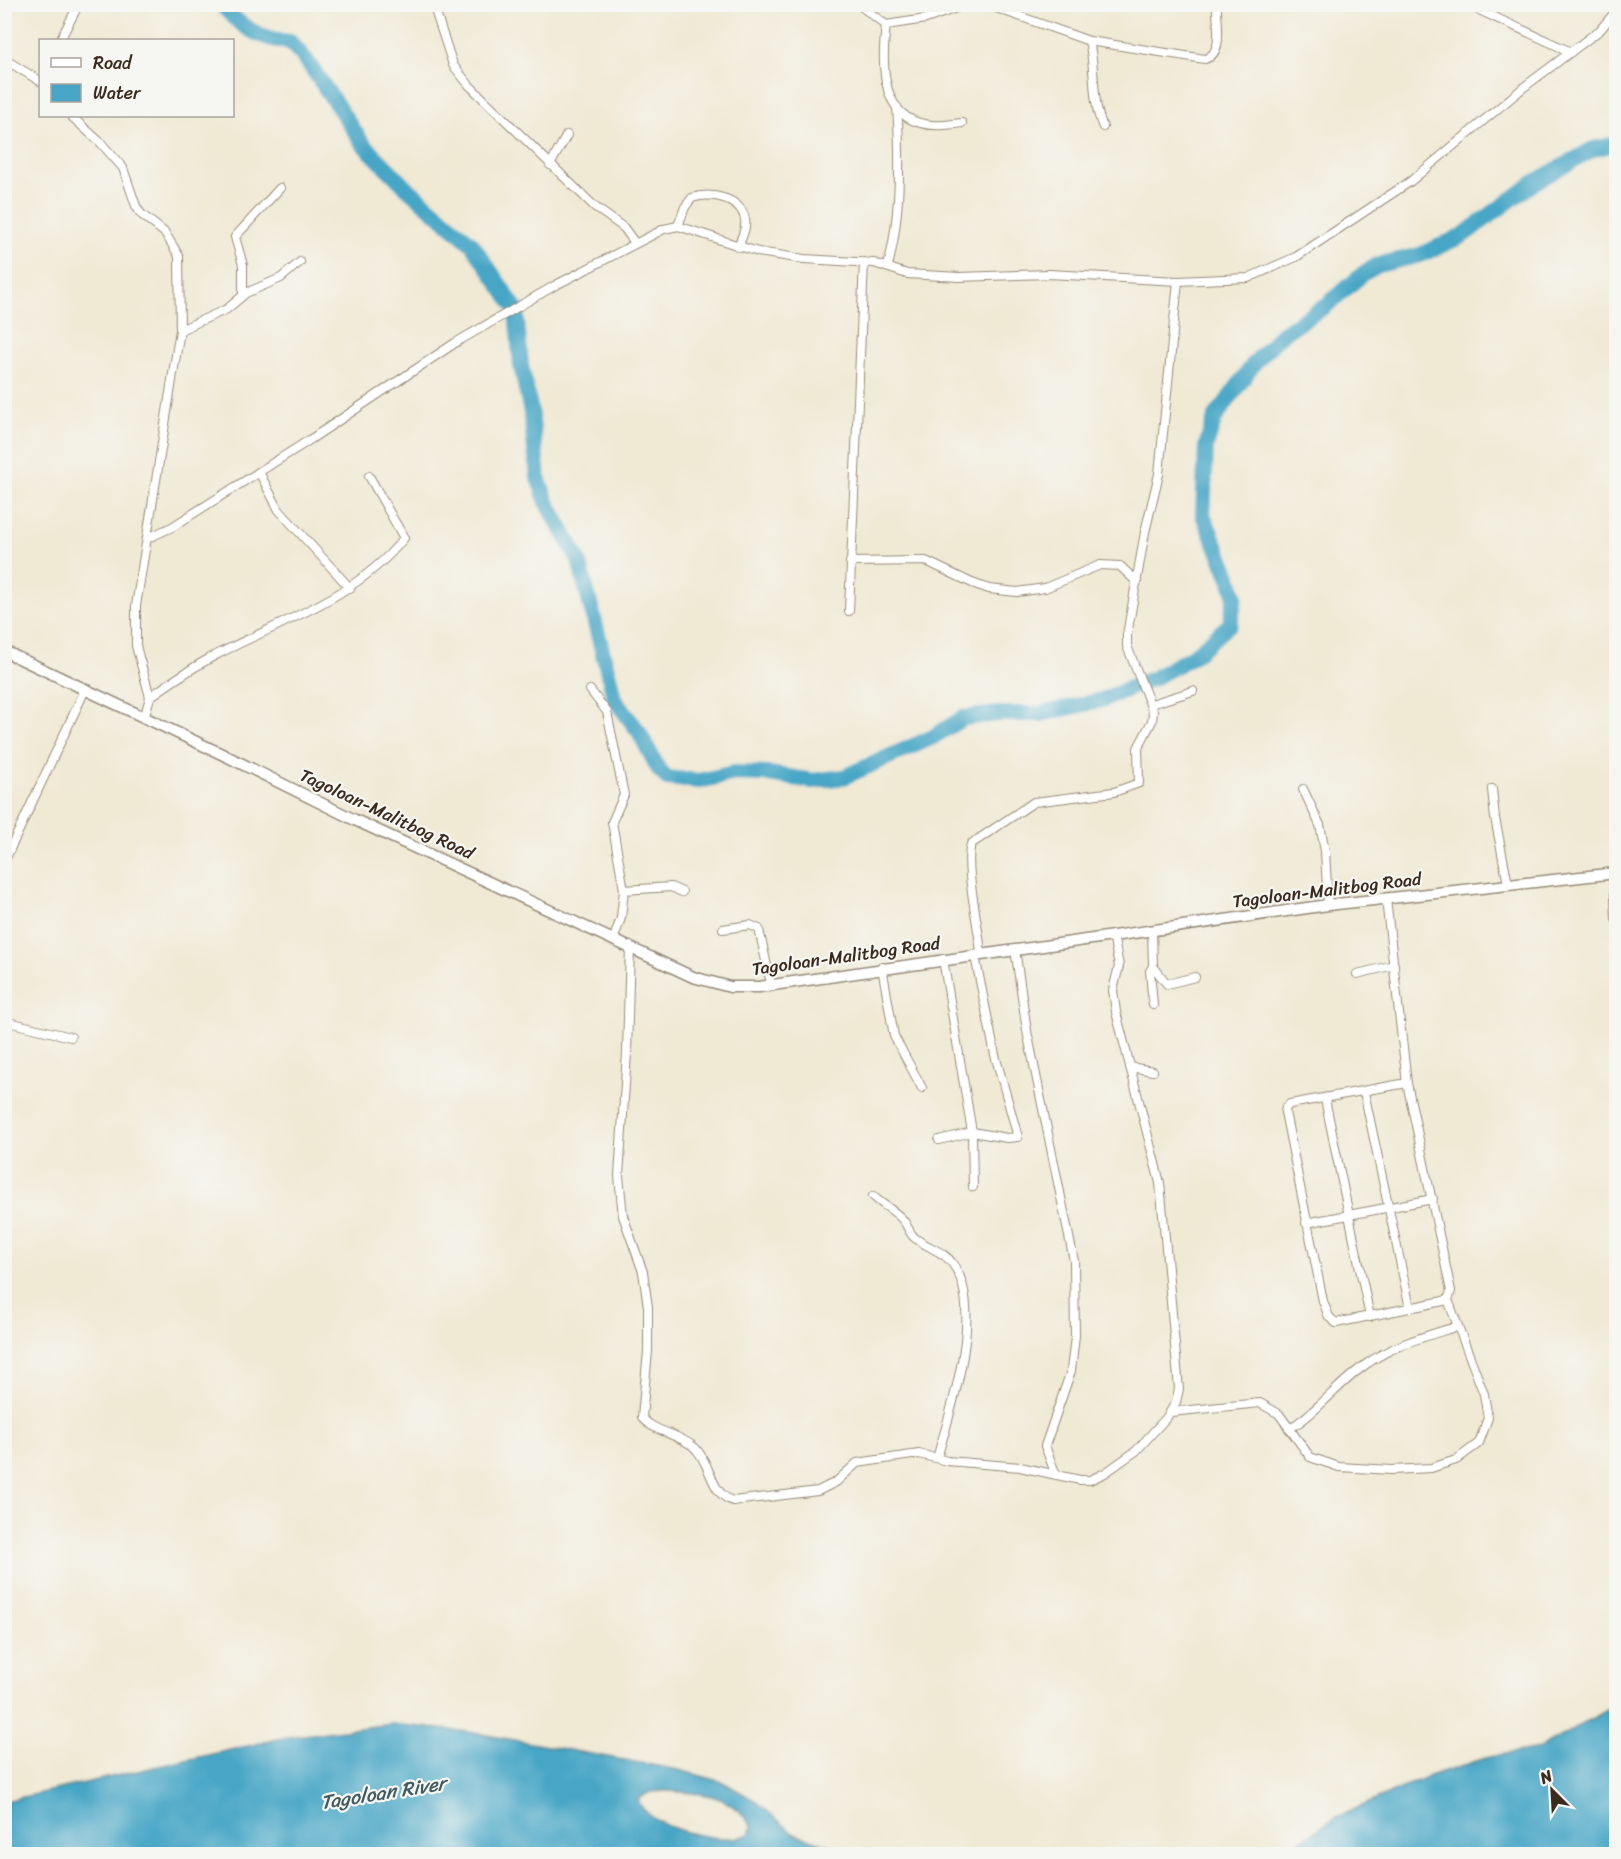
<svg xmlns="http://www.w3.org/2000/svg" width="1621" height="1859" viewBox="0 0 1621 1859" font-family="Sriracha,sans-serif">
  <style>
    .water { fill: #47a6c6; stroke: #416872; stroke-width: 1.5; fill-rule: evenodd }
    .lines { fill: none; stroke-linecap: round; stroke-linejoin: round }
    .river { stroke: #47a6c6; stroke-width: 16 }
    .street-casing { stroke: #968a79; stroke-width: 10 }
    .secondary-casing { stroke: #968a79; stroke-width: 13 }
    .street { stroke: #fff; stroke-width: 8 }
    .secondary { stroke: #fff; stroke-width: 10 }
    .labels { text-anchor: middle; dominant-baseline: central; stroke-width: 4.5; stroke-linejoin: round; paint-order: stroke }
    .street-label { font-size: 18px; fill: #3b2a1e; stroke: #f6f6f2 }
    .water-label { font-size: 20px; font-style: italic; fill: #405c61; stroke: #f6f6f2 }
  </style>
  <rect width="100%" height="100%" fill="#f6f6f2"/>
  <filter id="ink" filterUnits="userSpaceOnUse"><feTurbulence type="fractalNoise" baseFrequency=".0167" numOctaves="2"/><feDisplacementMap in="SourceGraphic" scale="12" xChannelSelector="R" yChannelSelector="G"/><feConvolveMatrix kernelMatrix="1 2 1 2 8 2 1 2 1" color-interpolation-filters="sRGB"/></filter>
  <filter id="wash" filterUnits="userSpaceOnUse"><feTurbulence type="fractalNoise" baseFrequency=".008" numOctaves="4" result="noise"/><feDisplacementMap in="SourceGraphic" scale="24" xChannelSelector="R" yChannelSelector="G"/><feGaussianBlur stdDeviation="1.35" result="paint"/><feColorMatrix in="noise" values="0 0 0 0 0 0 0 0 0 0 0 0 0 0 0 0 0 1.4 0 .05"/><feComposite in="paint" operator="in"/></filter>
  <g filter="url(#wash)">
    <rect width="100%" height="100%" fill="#f0e9d4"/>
    <!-- water -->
    <g class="water">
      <polygon points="1616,1705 1616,1851 1613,1854 1281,1854 1335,1818 1429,1776 1489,1757 1540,1748"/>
      <path d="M392,1724L470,1732L679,1770L723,1782L756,1801L794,1834L859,1854H5V1801L287,1737ZM668,1791C705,1794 730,1793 752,1827L749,1834C728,1847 643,1828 638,1799L650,1792Z"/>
    </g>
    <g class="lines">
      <!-- river -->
      <path class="river" d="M221,4C241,28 260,39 290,42L307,61L363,144L405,186L472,244L516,309L521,366L531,412L538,478L547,502L579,561L615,700L639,732L659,770L667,778L699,781L734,773L769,774L813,781L844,777L933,737L963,718L998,714H1041L1102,700L1154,678L1193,656L1230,624L1235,596L1230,578L1203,515L1206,446L1215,418L1255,362L1283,333L1327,305L1364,273L1378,265L1420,255L1462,236L1535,182L1593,149L1616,144"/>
    </g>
  </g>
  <g filter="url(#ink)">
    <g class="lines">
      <!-- street casing -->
      <g class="street-casing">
        <g id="street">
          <polyline points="433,4 453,65 469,85 595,207 624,228 635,243"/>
          <polyline points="858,4 886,25"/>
          <path d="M985,4L1089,41L1205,59C1225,53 1216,22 1217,4"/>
          <polyline points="1466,4 1571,52"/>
          <polyline points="60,40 79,4"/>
          <path d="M1089,41C1096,69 1091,101 1103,127"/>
          <polyline points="4,59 40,81"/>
          <polyline points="71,116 101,143 123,168 136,206 141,214 165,233 179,256 180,330 136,606 136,646 150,697 144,719"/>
          <path d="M962,123C948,125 933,127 920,123C879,112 882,58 886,25L926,19L967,4"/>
          <polyline points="550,165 567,135"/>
          <path d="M678,226L685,207L692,198C710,192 740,197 745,219C747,228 741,239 738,247"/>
          <path d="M888,266C901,215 901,161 897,107"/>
          <polyline points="243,295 243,265 235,237 280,188"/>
          <polyline points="180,330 227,309 246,293 281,278 300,262"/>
          <polyline points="259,472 279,510 350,588"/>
          <polyline points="148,538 172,527 311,439 455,343 554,286 664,229 678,226 758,252 804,259 874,263 907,274 959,277 1049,274 1178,281 1248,278 1296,257 1411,181 1524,87 1600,30 1616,11"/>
          <polyline points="850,562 926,561 972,583 989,589 1017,592 1045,588 1100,565 1120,566 1137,582"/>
          <polyline points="849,611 864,262"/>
          <polyline points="590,690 607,712 624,795 612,822 624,890 621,918 614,938"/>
          <path d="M150,697C171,682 193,667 216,655C282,621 357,597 404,538L369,476"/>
          <polyline points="1151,704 1193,691"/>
          <polyline points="1303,789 1320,825 1325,851 1328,905"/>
          <polyline points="1492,789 1495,818 1508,884"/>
          <polyline points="4,862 85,690"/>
          <polyline points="1614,874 1616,919"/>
          <polyline points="624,890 671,887 682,892"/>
          <polyline points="723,929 750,925 759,929 771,984"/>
          <polyline points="1152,930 1153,966 1167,984 1195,977"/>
          <path d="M630,946L627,1053L619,1176L623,1216L643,1272L648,1307V1351L642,1417C650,1431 681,1434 695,1448C711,1463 710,1494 733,1501L818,1491L836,1482L857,1463L919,1454L947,1461L1020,1467L1080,1480H1090L1105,1473L1136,1451L1167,1417L1176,1402L1179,1389L1160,1183L1116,1012L1113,990L1119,966L1113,935"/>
          <polyline points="1015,949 1027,1031 1074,1261 1075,1336 1071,1371 1045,1446 1056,1475"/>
          <path d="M981,953C979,927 964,866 971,844L1034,802L1114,792L1139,783L1138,748L1152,721L1153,712L1127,646V635L1145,532L1159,474L1178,281"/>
          <polyline points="943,959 972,1132 973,1187"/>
          <polyline points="882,967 894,1036 922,1088"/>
          <polyline points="1357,974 1394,965"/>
          <polyline points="1153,1005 1150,971 1153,966"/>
          <polyline points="1616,1008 1616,1030"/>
          <polyline points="4,1021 71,1037"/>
          <polyline points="1130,1067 1153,1071"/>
          <polyline points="1407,1083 1290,1104 1286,1107 1285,1112 1323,1301 1329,1317 1336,1323 1448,1300"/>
          <polyline points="1364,1092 1410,1308"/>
          <polyline points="1325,1099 1370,1317"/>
          <polyline points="939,1140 972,1132 1007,1138 1018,1137 995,1055 975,956"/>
          <path d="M873,1196C882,1205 894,1210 902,1219C907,1224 909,1233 915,1238C926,1247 944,1251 952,1263C986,1306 951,1410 937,1458"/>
          <polyline points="1306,1223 1433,1199"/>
          <polyline points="1171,1412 1260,1403 1279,1414 1310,1457 1339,1467 1392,1470 1431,1468 1456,1460 1479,1443 1488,1418 1484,1394 1448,1300 1451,1291 1407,1083 1386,899"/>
          <path d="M1289,1429C1319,1411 1339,1382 1368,1363C1395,1344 1427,1336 1458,1326"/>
        </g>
      </g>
      <!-- secondary casing -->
      <g class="secondary-casing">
        <polyline id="secondary" points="4,651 228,757 355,820 693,977 730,987 759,987 1328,905 1616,873"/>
      </g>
      <!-- street -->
      <use href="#street" class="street"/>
      <!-- secondary -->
      <use href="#secondary" class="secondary"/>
    </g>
  </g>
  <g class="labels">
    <!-- street labels -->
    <g class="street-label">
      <text transform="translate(387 814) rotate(25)">Tagoloan-Malitbog Road</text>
      <text transform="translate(1327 890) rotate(-7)">Tagoloan-Malitbog Road</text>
      <text transform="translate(846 956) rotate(-8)">Tagoloan-Malitbog Road</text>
    </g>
    <!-- water labels -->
    <g class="water-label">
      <text transform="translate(383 1793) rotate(-9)">Tagoloan River</text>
    </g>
  </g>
  <!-- margin -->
  <rect width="1621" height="1859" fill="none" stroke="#f6f6f2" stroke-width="24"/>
  <!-- legend -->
  <rect x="39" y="39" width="195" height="78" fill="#f6f6f2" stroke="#aba49d" stroke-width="1.5"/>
  <rect x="51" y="58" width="30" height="9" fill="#ffffff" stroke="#aba49d" stroke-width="1.5"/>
  <text x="93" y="69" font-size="18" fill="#3b2a1e">Road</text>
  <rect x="51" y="84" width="30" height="18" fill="#47a6c6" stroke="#aba49d" stroke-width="1.5"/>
  <text x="93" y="99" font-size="18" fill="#3b2a1e">Water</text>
  <!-- north arrow -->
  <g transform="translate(1552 1790) rotate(336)" stroke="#f6f6f2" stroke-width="4.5" paint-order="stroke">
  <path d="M0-4.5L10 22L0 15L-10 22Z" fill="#3b2a1e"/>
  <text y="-9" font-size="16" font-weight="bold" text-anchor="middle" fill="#3b2a1e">N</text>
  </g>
</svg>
